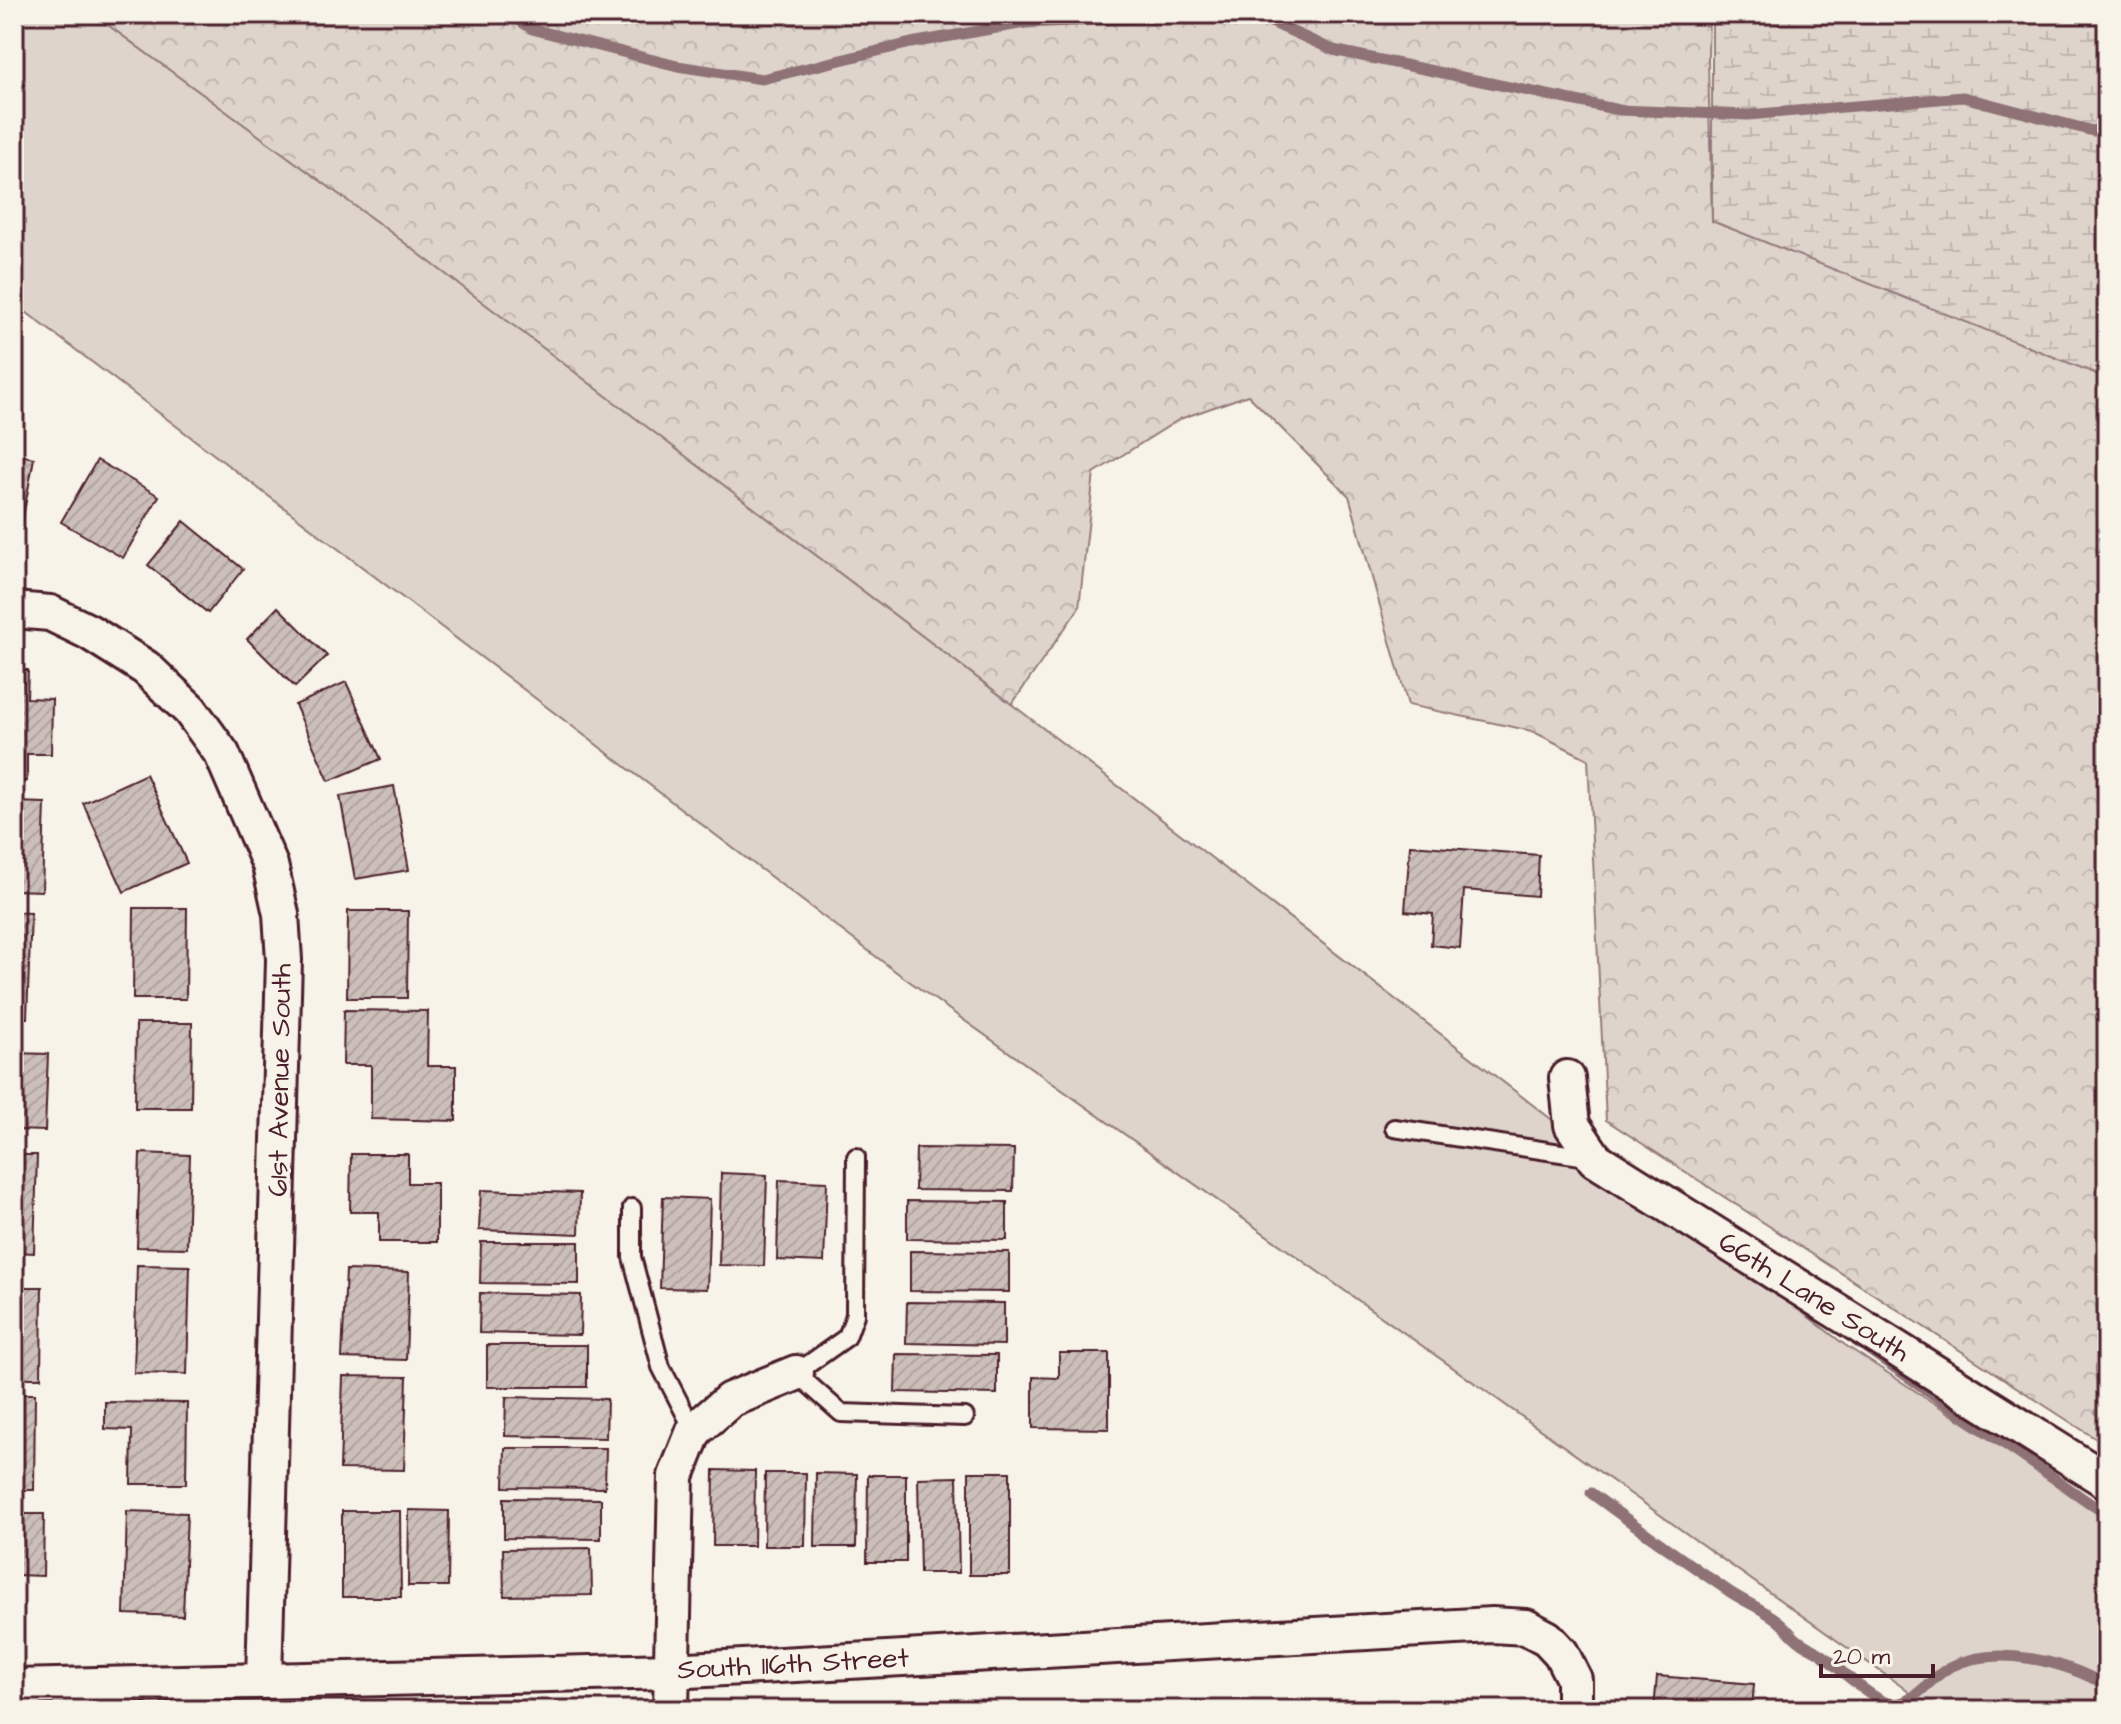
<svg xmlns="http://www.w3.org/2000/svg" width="2121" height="1724" viewBox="0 0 2121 1724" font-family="'Architects Daughter',sans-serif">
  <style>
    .grass { fill: #ded4cc; stroke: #947a7c; stroke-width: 2 }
    .forest { fill: url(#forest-crowns); stroke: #947a7c; stroke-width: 2 }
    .wetland { fill: url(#wetland-marsh); stroke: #947a7c; stroke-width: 2 }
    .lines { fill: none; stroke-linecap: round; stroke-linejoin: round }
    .stream { stroke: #8e7275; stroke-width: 11 }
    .building { fill: url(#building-hatch); stroke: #4a1f2b; stroke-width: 2 }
    .service-casing { stroke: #4a1f2b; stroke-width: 22 }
    .minor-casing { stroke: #4a1f2b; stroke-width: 40 }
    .service { stroke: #f7f3e8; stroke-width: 16 }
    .minor { stroke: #f7f3e8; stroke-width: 34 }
    .labels { text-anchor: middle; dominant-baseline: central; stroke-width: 7; stroke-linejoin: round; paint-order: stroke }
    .street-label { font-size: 28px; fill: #4a1f2b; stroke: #f7f3e8 }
  </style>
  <defs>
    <pattern id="forest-crowns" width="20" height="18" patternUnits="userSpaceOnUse" patternTransform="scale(2)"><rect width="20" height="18" fill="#ded4cc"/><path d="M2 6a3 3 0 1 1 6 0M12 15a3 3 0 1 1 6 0" fill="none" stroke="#c0b6af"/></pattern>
    <pattern id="wetland-marsh" width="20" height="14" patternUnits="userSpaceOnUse" patternTransform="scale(2)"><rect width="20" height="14" fill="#ded4cc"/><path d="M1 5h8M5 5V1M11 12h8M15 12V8" fill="none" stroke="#c0b6af"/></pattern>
    <pattern id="building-hatch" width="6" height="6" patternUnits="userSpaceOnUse" patternTransform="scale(2)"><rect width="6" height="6" fill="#ccbfb9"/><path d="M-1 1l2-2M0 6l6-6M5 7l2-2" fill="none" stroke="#b1a49f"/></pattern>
  </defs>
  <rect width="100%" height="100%" fill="#f7f3e8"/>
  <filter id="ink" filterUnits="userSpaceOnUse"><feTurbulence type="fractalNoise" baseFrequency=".0125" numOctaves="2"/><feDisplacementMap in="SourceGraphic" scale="16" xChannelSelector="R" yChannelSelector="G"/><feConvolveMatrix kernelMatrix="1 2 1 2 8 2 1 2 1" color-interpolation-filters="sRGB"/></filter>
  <g filter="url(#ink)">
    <!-- grass -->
    <polygon class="grass" points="14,14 93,14 533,336 1845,1345 2096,1509 2107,1521 2107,1710 1931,1710 1901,1686 899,974 14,303"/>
    <!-- forest -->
    <polygon class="forest" points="93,14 1709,14 1708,60 1712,221 1955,316 2107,378 2107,1446 1606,1120 1588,759 1532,731 1408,705 1349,496 1248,395 1180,419 1094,473 1079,608 1012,704 385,228"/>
    <!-- wetland -->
    <polygon class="wetland" points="1712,14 2107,14 2107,378 1712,221"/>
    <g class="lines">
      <!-- stream -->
      <g class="stream">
        <polyline points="510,14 532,29 677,66 762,79 911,43 1025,23 1164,17 1262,18 1333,50 1619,110 1748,115 1963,97 2093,131 2107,126"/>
        <polyline points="1856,1341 2107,1515"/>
        <path d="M1591,1493C1637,1527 1683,1560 1730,1592C1745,1602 1763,1609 1777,1620C1785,1626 1791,1635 1799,1641C1807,1647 1817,1650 1825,1657C1838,1668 1878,1705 1894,1704C1917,1702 1931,1677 1950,1667C1996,1644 2065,1661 2107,1686"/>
      </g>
    </g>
    <!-- building -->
    <g class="building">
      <polygon points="14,449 16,450 15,454 34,458 21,528 14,527"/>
      <polygon points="97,460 159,496 123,558 61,522"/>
      <polygon points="184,521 243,569 208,613 148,565"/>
      <polygon points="278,607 327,656 295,687 247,639"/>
      <polygon points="14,670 28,670 27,698 52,699 51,754 27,754 27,781 14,781"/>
      <polygon points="346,682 381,759 329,781 295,705"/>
      <polygon points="146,774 187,863 124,892 83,803"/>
      <polygon points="394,786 409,870 355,879 340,796"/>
      <polygon points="14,802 45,803 42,891 14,890"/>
      <polygon points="1410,845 1539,855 1537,896 1464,890 1460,948 1431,945 1433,914 1405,911"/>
      <polygon points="134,908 187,908 186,999 133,999"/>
      <polygon points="348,911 408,911 407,998 347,998"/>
      <polygon points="14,912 31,913 27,1018 14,1018"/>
      <polygon points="344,1010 428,1011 427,1066 456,1066 456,1121 371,1119 371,1065 343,1065"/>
      <polygon points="136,1023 192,1023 191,1108 135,1108"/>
      <polygon points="14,1053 48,1054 45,1131 14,1130"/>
      <polygon points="916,1148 1014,1149 1013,1191 915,1190"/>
      <polygon points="140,1153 190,1155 187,1248 137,1247"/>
      <polygon points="351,1154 408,1154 408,1183 437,1183 437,1242 379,1242 379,1212 350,1212"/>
      <polygon points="14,1155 37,1155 34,1253 14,1252"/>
      <polygon points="721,1173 767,1175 764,1266 719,1265"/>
      <polygon points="779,1180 827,1182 824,1262 777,1260"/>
      <polygon points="481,1190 580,1193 579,1234 479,1230"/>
      <polygon points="663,1197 710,1199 707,1289 660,1288"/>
      <polygon points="907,1201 1007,1202 1007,1240 907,1239"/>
      <polygon points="481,1242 579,1242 579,1284 480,1283"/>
      <polygon points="910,1251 1009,1252 1009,1292 910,1291"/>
      <polygon points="137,1265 190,1266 187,1374 134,1373"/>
      <polygon points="346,1270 409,1272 406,1360 342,1358"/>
      <polygon points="14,1287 42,1287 41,1378 14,1378"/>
      <polygon points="480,1293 581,1295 580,1335 479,1333"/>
      <polygon points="907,1302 1004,1303 1004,1345 906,1343"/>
      <rect x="487" y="1345" width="100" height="42"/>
      <polygon points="1059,1353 1109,1353 1109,1429 1033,1428 1033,1377 1059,1378"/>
      <polygon points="896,1354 997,1355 997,1394 895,1392"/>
      <polygon points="343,1376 407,1377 404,1470 340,1469"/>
      <polygon points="14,1394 35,1394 34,1490 14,1490"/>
      <polygon points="506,1397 607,1399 606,1438 505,1436"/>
      <polygon points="105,1402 187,1403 186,1484 131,1484 132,1430 105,1429"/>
      <polygon points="505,1448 606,1448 605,1488 504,1487"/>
      <polygon points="714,1470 755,1471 754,1546 713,1546"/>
      <rect x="969" y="1472" width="41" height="103"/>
      <polygon points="765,1473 806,1473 805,1546 764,1546"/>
      <polygon points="816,1473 857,1474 856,1547 815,1547"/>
      <polygon points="868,1475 906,1475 906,1562 867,1562"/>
      <polygon points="957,1477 959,1573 920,1573 918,1478"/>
      <polygon points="504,1498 601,1499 601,1539 504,1538"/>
      <polygon points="409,1510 449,1511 448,1586 408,1586"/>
      <polygon points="127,1511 187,1513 183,1616 124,1614"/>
      <polygon points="342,1511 400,1511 401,1597 342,1597"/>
      <polygon points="14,1514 44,1514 43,1576 16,1575 16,1606"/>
      <polygon points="591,1548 592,1595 504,1596 503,1549"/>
      <polygon points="1657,1676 1754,1684 1752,1710 1654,1710"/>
    </g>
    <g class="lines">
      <!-- service casing -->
      <g class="service-casing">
        <g id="service">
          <polyline points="1394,1128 1594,1158"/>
          <polyline points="856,1157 855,1315 847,1337 796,1373 841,1413 965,1417"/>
          <polyline points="632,1208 632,1257 661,1367 694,1431"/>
        </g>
      </g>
      <!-- minor casing -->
      <g class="minor-casing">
        <g id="minor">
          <polyline points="14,610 50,613 89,632 146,668 190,710 222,754 270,865 281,914 284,960 264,1679"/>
          <polyline points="1567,1078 1572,1125 1595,1159 2107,1481"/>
          <polyline points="14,1687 672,1671 1492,1625 1526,1627 1547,1638 1561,1653 1574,1679 1574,1710"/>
          <polyline points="671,1710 676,1476 694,1431 730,1400 796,1373"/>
        </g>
      </g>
      <!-- service -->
      <use href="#service" class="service"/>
      <!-- minor -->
      <use href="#minor" class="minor"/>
    </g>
  </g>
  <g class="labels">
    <!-- street labels -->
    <g class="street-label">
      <text transform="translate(280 1080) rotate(-89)">61st Avenue South</text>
      <text transform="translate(1814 1297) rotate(32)">66th Lane South</text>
      <text transform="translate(793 1664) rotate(-3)">South 116th Street</text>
    </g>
  </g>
  <!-- margin -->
  <rect width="2121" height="1724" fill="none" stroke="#f7f3e8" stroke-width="48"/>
  <rect x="24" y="24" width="2073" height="1676" fill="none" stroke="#4a1f2b" stroke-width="3" filter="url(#ink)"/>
  <!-- scale -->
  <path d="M1821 1664v12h112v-12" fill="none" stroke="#4a1f2b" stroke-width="4"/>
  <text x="1833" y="1664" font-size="24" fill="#4a1f2b" stroke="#f7f3e8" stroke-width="6" paint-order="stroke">20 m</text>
</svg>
